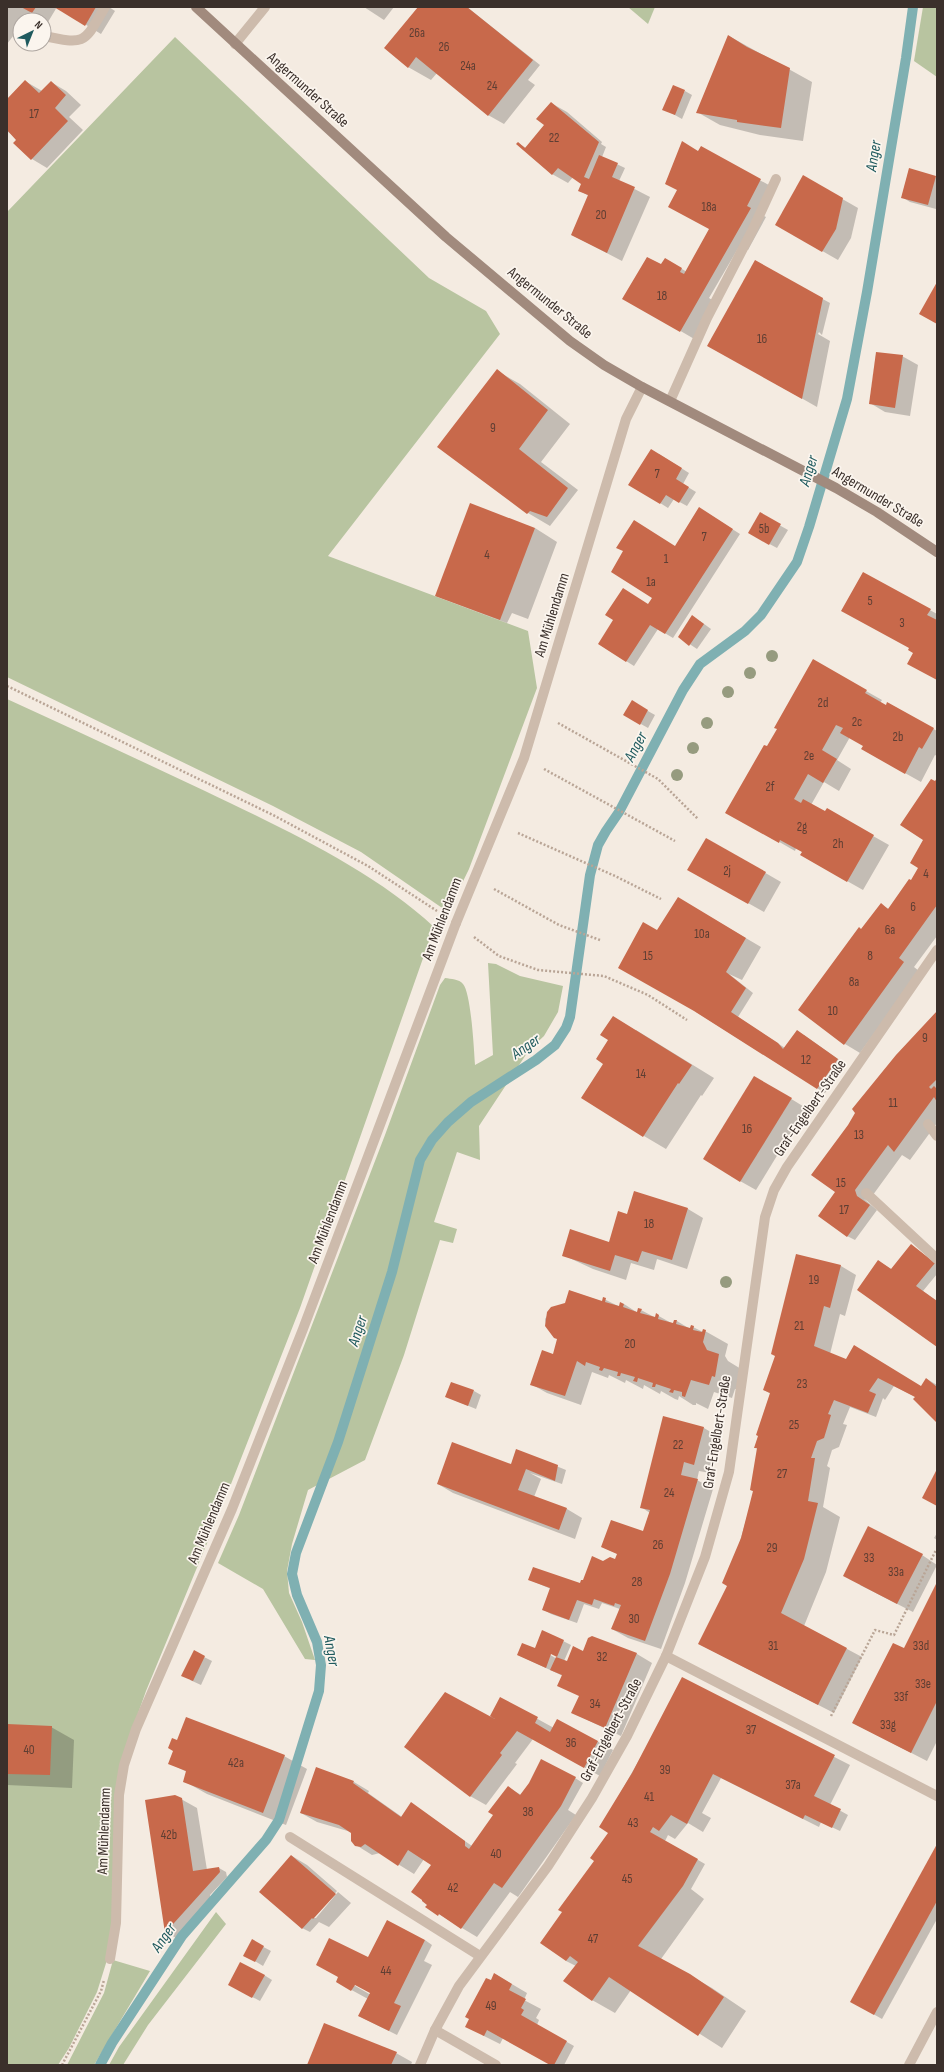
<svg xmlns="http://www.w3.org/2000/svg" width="944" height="2072" viewBox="0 0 944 2072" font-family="'Sofia Sans Condensed',sans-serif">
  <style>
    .green { fill: #b8c4a0 }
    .shadow { fill: #0003; fill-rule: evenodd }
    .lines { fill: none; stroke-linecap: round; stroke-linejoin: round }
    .stream { stroke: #7fb0b2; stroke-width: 10 }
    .building { fill: #c8694b }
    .path { stroke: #b9a596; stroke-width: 2.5; stroke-dasharray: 2 2; stroke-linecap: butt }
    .lane { stroke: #cdbbac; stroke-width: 10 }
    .street { stroke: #cdbbac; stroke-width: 10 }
    .secondary { stroke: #a18a7d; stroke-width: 10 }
    .tree { fill: #969b7f }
    .labels { text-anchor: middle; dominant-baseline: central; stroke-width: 3.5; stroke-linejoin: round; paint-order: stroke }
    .number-label { font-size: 13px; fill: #5e3e33 }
    .street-label { font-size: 15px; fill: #3b302b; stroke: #fbf5ee }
    .water-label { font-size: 16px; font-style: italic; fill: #1f5a5e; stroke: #fbf5ee }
  </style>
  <rect width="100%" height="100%" fill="#f4ebe1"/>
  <!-- green -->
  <g class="green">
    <polygon points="628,7 655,7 648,24"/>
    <polygon points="923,7 937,7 937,77 914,61"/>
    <polygon points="175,37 429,278 486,311 500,334 328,556 528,631 537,688 469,869 448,912 361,852 273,806 7,677 7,212"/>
    <path d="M7,699C73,729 139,760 205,791C280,827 373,870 434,927L300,1308L222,1507L146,1691L121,1762L112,1924L107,1960L97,1992L69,2048L58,2065H7Z"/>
    <path d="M488,963L496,964L520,976L563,986L558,1012L544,1036L529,1050L479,1126L480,1160L457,1152L434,1222L457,1229L453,1243L440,1240L404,1355L365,1460L308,1490L292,1544L287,1571L289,1593L302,1622L315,1660L305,1659L263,1589L218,1563L239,1515L385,1135L440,985L445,978C451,979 459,979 463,984C471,993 474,1049 475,1065L493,1055Z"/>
    <polygon points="216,1912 226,1924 148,2025 123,2065 109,2065 119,2047"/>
    <polygon points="113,1960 150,1971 94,2065 67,2065 104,1993"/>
  </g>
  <!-- shadow -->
  <g class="shadow">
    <polygon points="7,7 109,7 115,11 101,34 57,7 48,22 31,12 25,20 20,20 20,27 7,44"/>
    <polygon points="364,7 394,7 384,20"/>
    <polygon points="419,7 467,7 540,65 528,80 535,85 504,124 488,115 437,73 431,80 408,67"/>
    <polygon points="729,36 812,82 803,141 760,135 720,125 697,112"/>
    <polygon points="25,81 42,91 51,82 66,91 81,105 69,117 83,130 47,168 32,159 18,140 7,131 7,100"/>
    <polygon points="685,91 692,95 682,119 664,109"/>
    <polygon points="551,103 567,112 602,142 601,144 606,147 602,157 625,168 619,181 650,197 622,261 572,235 589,196 580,191 582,184 573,177 568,183 552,174 518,143 526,148 545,125"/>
    <polygon points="701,148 776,189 762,215 766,217 748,250 740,245 709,298 717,303 696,340 624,298 661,266 665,259 687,272 710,229"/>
    <polygon points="804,177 858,208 851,238 838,260 777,225"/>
    <polygon points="936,177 936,209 910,202 902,197"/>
    <polygon points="755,262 830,303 822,335 819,332 818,334 830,341 817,407 708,345"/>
    <polygon points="902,356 918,365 910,416 885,412 870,403"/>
    <polygon points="497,371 520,384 570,424 541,462 578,490 550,526 528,513"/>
    <polygon points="659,454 689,473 683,484 696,492 687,506 674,499 668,508 630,484"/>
    <polygon points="707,513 740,534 673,638 658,629 634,666 599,644 649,605 675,547"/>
    <polygon points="760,514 788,530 777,548 749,533"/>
    <polygon points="535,528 557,542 528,619 512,613 507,623 436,596"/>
    <polygon points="863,573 937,614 937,679 910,648"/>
    <polygon points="700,621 711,629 697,649 679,637"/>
    <polygon points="813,661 882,700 880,703 886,707 888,703 937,731 937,756 935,755 921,782 862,749 864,745 850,737 837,760 851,769 839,791 824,782 811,805 825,813 827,810 889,845 863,890 801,855 803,852 796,848 795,851 727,812 768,748"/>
    <polygon points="632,702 655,715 648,728 625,715"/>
    <polygon points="706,839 781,882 764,912 689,870"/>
    <polygon points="937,849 937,936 914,967 919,971 860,1053 845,1044 799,1010 881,905 889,909"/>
    <polygon points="693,907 761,947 742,980 729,974 753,993 738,1017 785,1048 804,1035 845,1064 825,1093 696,1012"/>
    <polygon points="937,1011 937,1123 910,1160 902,1155 870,1199 873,1204 864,1199 877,1210 855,1240 847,1236 835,1193"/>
    <polygon points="636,1030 714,1078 702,1096 701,1095 666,1149 644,1136"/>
    <polygon points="770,1086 806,1108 756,1190 740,1181"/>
    <polygon points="635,1192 688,1209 703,1218 687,1269 657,1259 654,1270 631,1263 626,1280 593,1269 563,1255 609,1243 628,1215"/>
    <polygon points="912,1246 937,1264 937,1274 923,1291 937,1301 937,1346 878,1261 893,1270"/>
    <polygon points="797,1255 841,1266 856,1275 845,1316 840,1314 830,1354 922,1387 927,1379 937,1385 937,1421 916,1397 894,1386 885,1400 883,1398 876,1417 850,1407 843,1424 847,1425 839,1447 832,1450 827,1466 830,1468 823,1507 840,1517 826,1572 804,1626 862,1657 834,1713 699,1644 727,1587 754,1492 751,1490 758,1449 755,1448 771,1394 764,1390 776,1356"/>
    <polygon points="604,1299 620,1307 624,1304 638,1313 641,1310 656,1318 657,1315 673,1324 677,1321 690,1329 691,1326 703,1332 705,1331 728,1344 725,1356 728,1361 741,1369 737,1389 735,1389 732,1398 714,1392 708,1409 696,1403 696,1405 693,1405 679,1396 678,1400 675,1399 661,1391 660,1394 644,1385 643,1389 626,1380 625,1383 609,1375 608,1378 592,1372 581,1405 547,1393 531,1384 554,1355 558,1339 546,1326 545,1319 552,1308 603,1302"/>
    <polygon points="474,1391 481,1395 476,1409 454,1400"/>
    <polygon points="664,1417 704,1428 719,1437 710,1473 699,1471 697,1480 713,1489 685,1583 661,1649 628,1638 612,1629 620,1609 602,1603 599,1609 584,1604 577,1623 551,1614 544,1610 551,1589 530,1580 580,1584 603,1562 615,1561 618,1554 602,1547 643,1533 650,1513 641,1507"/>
    <polygon points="517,1450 566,1470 562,1484 530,1473 541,1479 534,1497 567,1509 582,1518 575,1539 453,1493 438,1484 515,1467"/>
    <polygon points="937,1533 937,1540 934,1538"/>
    <polygon points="922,1555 937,1565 913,1612 860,1585"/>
    <polygon points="937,1584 937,1741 927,1761 853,1723 904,1650"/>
    <path d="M592,1637L637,1654L652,1663L621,1736L573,1713L580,1696L563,1676L518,1655L563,1641L571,1645L564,1661L574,1665ZM548,1651L557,1656V1659L547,1653Z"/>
    <polygon points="194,1652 212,1661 201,1685 190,1680"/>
    <polygon points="682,1679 850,1765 830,1805 848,1815 840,1831 821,1822 819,1827 721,1778 702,1813 711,1818 703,1832 688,1823 675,1839 668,1835 665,1841 705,1864 691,1889 704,1899 661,1959 712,1988 746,2011 722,2048 631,1990 615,2013 592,2000 576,1966 566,1961 564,1912 595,1861 610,1831 602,1825 650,1741"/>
    <polygon points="501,1699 554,1728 597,1741 613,1750 600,1776 533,1739 515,1763 517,1764 486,1805 470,1796 491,1718"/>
    <polygon points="7,1725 51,1727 74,1740 72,1788 7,1785"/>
    <polygon points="178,1741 284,1756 307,1769 286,1825 207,1794 184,1781 187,1772 169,1763"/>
    <polygon points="317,1769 354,1782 369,1791 368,1793 402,1817 418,1808 472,1846 494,1817 508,1787 521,1795 575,1778 583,1783 568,1810 576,1815 518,1897 510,1892 477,1937 427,1907 432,1864 424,1859 414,1874 380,1853 372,1855 356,1845 351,1832 317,1822 301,1813"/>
    <polygon points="181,1799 197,1808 207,1870 219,1868 226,1872 227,1877 210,1895 212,1907 181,1941 166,1932 146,1801"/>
    <polygon points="937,1846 937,1919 882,2019 852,2002"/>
    <polygon points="292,1856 307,1865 337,1891 314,1918 316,1918 338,1892 351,1903 329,1927 319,1922 310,1932 302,1928"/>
    <path d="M425,1940L432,1945L424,1961L432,1965L397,2035L359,2016L368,1999L337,1982L339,1977L369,1958ZM351,1982L371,1993V1995L350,1983Z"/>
    <polygon points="252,1941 271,1951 263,1966 245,1955"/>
    <polygon points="495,1974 527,1993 524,2000 541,2009 536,2018 539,2020 537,2025 574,2046 564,2065 552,2065 503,2038 500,2044 482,2035 491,1981"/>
    <polygon points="264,1975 272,1980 260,2001 237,1989"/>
    <polygon points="396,2053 412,2062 411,2065 308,2065"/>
  </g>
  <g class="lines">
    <!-- stream -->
    <polyline class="stream" points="100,2065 112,2043 182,1936 266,1840 279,1820 319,1691 321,1665 317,1642 297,1595 292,1574 296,1553 338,1442 392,1272 420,1160 432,1140 448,1122 471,1102 536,1060 555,1045 566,1028 570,1017 590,875 598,845 606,831 619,812 683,690 700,664 745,631 761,615 797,562 809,527 847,399 867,292 906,58 913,7"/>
  </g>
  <!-- building -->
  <g class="building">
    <polygon points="21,7 36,7 32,13"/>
    <polygon points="54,7 96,7 85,26"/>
    <polygon points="418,7 467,7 533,60 488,116 416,57 408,68 384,48"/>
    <polygon points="728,35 747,47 790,68 781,128 737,122 737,120 696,113"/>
    <polygon points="25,80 39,93 51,81 66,95 55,108 68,121 31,160 13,143 16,140 7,130 7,99"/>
    <polygon points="673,85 685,90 675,115 662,110"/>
    <polygon points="551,102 599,142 584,177 589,179 599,155 618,163 612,177 635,187 607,253 571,235 588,195 578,191 581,184 558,168 552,175 516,144 518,142 525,148 544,125 536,119"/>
    <polygon points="682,141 698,151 701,146 761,179 747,206 751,208 680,332 622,299 647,257 661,264 665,258 682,268 680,272 684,274 709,229 668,207 677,190 665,184"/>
    <polygon points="909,168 936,176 928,205 901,198"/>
    <polygon points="803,175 843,198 836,229 822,252 775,225"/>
    <polygon points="755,260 823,298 802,399 707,346"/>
    <polygon points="937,282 937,324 919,314"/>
    <polygon points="876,352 903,355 895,408 869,404"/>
    <polygon points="497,369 548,410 519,449 568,488 547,517 530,511 527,514 437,447"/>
    <polygon points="651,449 682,468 676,479 689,487 679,503 666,495 660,504 628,485"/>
    <polygon points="470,503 535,528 500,620 435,596"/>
    <polygon points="699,507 733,529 665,634 650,625 626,662 598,644 613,620 605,615 623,588 648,604 652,598 611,572 623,551 616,548 634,520 675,546"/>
    <polygon points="760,512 781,524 769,545 748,533"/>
    <polygon points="863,572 931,609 927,615 937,620 937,680 907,664 913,653 908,650 909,648 841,611"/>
    <polygon points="692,615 704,624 689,646 678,637"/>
    <polygon points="813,659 867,690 865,693 886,705 887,702 934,728 922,749 919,747 905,774 861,749 863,746 840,733 843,728 836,725 822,750 837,759 823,783 808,774 794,799 801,803 803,799 825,811 827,808 874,835 847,882 800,855 802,852 780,840 779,843 725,813 764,745 767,746 777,729 774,728"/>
    <polygon points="632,700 648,710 640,725 623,715"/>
    <polygon points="937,778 937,905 899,958 904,962 844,1045 798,1010 859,927 861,929 881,903 888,909 909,879 911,880 918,868 910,863 923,840 900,825 931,779 935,781"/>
    <polygon points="706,838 766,872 748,904 687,870"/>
    <polygon points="678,897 746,938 726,972 746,988 731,1012 778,1043 783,1049 797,1030 838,1059 817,1089 694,1011 618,968 643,922 657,930"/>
    <polygon points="937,1011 937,1079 929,1087 931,1089 934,1086 937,1089 937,1102 934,1097 894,1152 888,1145 855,1190 857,1196 870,1205 847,1237 818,1216 835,1192 811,1175 848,1125 855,1113 852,1109 896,1055"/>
    <polygon points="613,1016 692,1065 679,1084 678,1083 643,1137 581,1098 603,1064 596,1059 608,1040 600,1035"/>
    <polygon points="754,1076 792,1098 740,1182 703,1159"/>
    <polygon points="634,1191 688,1208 672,1260 642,1251 638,1262 615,1255 610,1271 562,1256 570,1229 609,1242 618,1211 627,1214"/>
    <polygon points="911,1244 935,1263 916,1286 937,1301 937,1347 857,1290 878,1260 891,1269"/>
    <polygon points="796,1254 841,1265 830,1308 824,1306 814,1346 846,1359 854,1345 921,1386 926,1378 937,1387 937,1423 913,1399 915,1397 878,1378 869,1391 876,1394 868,1413 834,1400 828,1414 831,1415 824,1438 817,1441 811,1458 815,1458 808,1501 818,1503 804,1559 781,1613 847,1648 818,1705 698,1644 727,1586 722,1583 741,1538 753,1491 750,1490 757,1448 754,1448 758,1436 756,1435 770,1393 763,1390 775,1356 771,1354"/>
    <polygon points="569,1290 602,1301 603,1297 606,1298 605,1302 619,1306 620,1302 624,1304 623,1307 637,1312 638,1308 642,1309 640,1313 655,1317 656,1313 659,1315 658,1319 673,1323 674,1320 677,1320 676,1324 690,1328 691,1325 694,1326 693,1330 702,1332 703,1329 706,1330 703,1342 707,1350 719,1354 715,1377 712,1376 709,1385 691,1380 685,1397 682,1396 682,1392 674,1390 673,1393 669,1392 671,1389 656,1384 655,1387 652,1387 653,1383 638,1378 637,1382 633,1381 635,1377 621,1373 620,1376 617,1376 618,1372 604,1368 602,1371 599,1370 600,1367 586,1362 585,1366 577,1361 565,1396 530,1385 542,1350 553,1354 557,1339 554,1338 545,1326 547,1312 551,1307 565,1303"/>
    <polygon points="451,1382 474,1390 468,1406 445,1397"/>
    <polygon points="663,1416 704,1427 694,1465 684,1462 681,1475 698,1479 670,1574 645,1641 611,1629 621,1605 615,1603 614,1606 594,1599 592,1605 577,1600 569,1620 542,1610 550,1588 528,1580 533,1567 580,1583 581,1580 583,1580 592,1556 603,1561 610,1557 615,1559 617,1554 601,1547 611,1520 643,1531 650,1510 640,1508"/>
    <polygon points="452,1442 511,1464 516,1449 558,1465 555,1481 526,1469 518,1490 567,1508 559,1530 437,1484"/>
    <polygon points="937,1469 937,1506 922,1498"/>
    <polygon points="868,1526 923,1554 897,1604 843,1576"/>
    <polygon points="937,1582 937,1701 911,1753 852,1723 893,1643 904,1648"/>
    <polygon points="542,1630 564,1640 557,1657 551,1654 546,1668 517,1655 522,1643 535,1648"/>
    <polygon points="592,1636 637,1653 605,1728 571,1713 579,1696 557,1686 562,1675 550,1670 556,1657 567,1661 573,1646 583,1651 588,1638"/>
    <polygon points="194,1650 205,1656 193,1681 181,1676"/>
    <polygon points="682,1677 835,1755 814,1796 841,1809 832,1828 805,1815 803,1819 713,1774 687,1824 671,1815 659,1831 653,1827 650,1832 698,1859 683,1886 638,1946 690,1974 724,1997 698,2036 609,1977 592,2001 563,1981 578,1962 570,1956 566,1961 540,1943 562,1912 558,1910 594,1861 590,1858 608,1833 599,1827 632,1773"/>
    <polygon points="445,1692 495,1719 490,1716 500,1697 538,1717 535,1723 550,1732 557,1719 598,1741 584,1768 517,1731 500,1753 502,1755 470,1797 404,1747"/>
    <polygon points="186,1717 285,1755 263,1813 183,1782 186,1771 168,1764 173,1751 168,1748 172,1738 177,1740"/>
    <polygon points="7,1724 52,1726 50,1775 7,1774"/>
    <polygon points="541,1759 576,1777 561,1806 502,1888 494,1883 461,1929 439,1914 438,1916 425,1907 427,1905 422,1901 422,1900 411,1892 431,1865 408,1850 398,1866 365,1844 361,1847 355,1846 351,1841 351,1833 339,1825 300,1813 316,1767 354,1781 353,1783 401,1817 411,1802 465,1841 465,1846 469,1849 493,1815 488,1812 508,1786 520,1795 529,1783"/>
    <polygon points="175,1795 182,1798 193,1871 219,1867 220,1872 165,1933 145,1800"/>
    <polygon points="937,1844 937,1901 874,2015 850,2002"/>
    <polygon points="291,1855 336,1894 313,1919 312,1918 302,1929 259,1892"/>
    <polygon points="387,1920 425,1940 394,2003 401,2006 389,2031 358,2016 370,1993 355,1985 351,1991 336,1982 338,1977 316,1965 329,1938 368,1957"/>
    <polygon points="252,1939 264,1946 255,1962 243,1956"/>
    <polygon points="240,1962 265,1975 252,1998 228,1985"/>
    <polygon points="494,1973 512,1984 509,1990 526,1999 521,2008 524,2010 521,2015 567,2041 554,2065 550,2065 487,2030 484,2036 465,2027 469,2019 465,2017 486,1978 491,1980"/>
    <polygon points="324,2023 397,2052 391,2065 307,2065"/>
  </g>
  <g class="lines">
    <!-- path -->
    <g class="path">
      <polyline points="7,686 273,815 368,866 437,911"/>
      <polyline points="558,723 658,779 698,819"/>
      <polyline points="544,769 675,841"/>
      <polyline points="518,833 615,876 661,899"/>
      <polyline points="494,889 559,925 600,940"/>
      <polyline points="474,937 499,956 538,970 604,976 648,995 687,1020"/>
      <polyline points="831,1716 875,1630 894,1635 936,1550"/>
      <polyline points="62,2065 101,1991 104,1980"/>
    </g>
    <!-- lane -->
    <g class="lane">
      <path d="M44,36C86,45 84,43 105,7"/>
      <polyline points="235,44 265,7"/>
      <polyline points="670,401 707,318 753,229 776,179"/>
      <polyline points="928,1124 937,1136"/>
      <polyline points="866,1193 937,1259"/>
      <polyline points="666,1656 937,1796"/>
      <polyline points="110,1959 116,1923 119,1795 124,1765 136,1729 232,1509 303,1329 456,923"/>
      <polyline points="435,2030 496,2065"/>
    </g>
    <!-- street -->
    <g class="street">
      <polyline points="456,923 524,758 626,419 642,387"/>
      <polyline points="290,1837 480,1956"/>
      <polyline points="420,2065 435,2030 459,1986 548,1866 592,1798 627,1736 666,1656 705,1557 729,1472 765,1217 774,1190 787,1167 937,950"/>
      <polyline points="909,2065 937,2012"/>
    </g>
    <!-- secondary -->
    <polyline class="secondary" points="196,7 446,237 570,341 604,365 642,387 836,488 877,512 937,552"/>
  </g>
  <!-- trees -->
  <g class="tree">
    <circle cx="772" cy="656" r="6"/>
    <circle cx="750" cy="673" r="6"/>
    <circle cx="728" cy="692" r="6"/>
    <circle cx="707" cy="723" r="6"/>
    <circle cx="693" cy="748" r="6"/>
    <circle cx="677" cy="775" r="6"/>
    <circle cx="726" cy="1282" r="6"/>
  </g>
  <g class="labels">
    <!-- number labels -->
    <g class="number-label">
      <text x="417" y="33">26a</text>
      <text x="444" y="47">26</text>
      <text x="468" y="66">24a</text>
      <text x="492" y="86">24</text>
      <text x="34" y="114">17</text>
      <text x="554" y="138">22</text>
      <text x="709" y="207">18a</text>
      <text x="601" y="215">20</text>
      <text x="662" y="296">18</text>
      <text x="762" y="339">16</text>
      <text x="493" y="428">9</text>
      <text x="657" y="474">7</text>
      <text x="764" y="529">5b</text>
      <text x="704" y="537">7</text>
      <text x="487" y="555">4</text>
      <text x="666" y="559">1</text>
      <text x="651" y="582">1a</text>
      <text x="870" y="601">5</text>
      <text x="902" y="623">3</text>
      <text x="823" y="703">2d</text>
      <text x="857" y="722">2c</text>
      <text x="898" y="737">2b</text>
      <text x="809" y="756">2e</text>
      <text x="770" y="787">2f</text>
      <text x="802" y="827">2g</text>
      <text x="838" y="844">2h</text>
      <text x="727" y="871">2j</text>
      <text x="926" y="874">4</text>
      <text x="913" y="907">6</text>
      <text x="890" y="930">6a</text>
      <text x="702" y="934">10a</text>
      <text x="648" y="956">15</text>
      <text x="870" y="956">8</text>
      <text x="854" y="982">8a</text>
      <text x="833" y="1011">10</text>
      <text x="925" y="1038">9</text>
      <text x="806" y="1060">12</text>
      <text x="641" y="1074">14</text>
      <text x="893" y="1103">11</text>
      <text x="747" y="1129">16</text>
      <text x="859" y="1135">13</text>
      <text x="841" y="1183">15</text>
      <text x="844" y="1210">17</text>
      <text x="649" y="1224">18</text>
      <text x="814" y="1280">19</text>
      <text x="799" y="1326">21</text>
      <text x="630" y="1344">20</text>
      <text x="802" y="1384">23</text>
      <text x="794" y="1425">25</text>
      <text x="678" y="1445">22</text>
      <text x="782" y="1474">27</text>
      <text x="669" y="1493">24</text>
      <text x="658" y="1545">26</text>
      <text x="772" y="1548">29</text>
      <text x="869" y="1558">33</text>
      <text x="896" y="1572">33a</text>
      <text x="637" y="1582">28</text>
      <text x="634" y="1619">30</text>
      <text x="773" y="1646">31</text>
      <text x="921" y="1646">33d</text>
      <text x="602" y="1657">32</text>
      <text x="923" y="1684">33e</text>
      <text x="901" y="1697">33f</text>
      <text x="595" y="1704">34</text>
      <text x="888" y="1725">33g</text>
      <text x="751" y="1730">37</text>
      <text x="571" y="1743">36</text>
      <text x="29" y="1750">40</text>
      <text x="236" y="1763">42a</text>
      <text x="665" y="1770">39</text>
      <text x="793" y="1785">37a</text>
      <text x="649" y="1797">41</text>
      <text x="528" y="1812">38</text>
      <text x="633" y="1823">43</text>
      <text x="169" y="1835">42b</text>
      <text x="496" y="1854">40</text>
      <text x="627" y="1879">45</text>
      <text x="453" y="1888">42</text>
      <text x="593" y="1939">47</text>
      <text x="386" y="1971">44</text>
      <text x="491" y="2006">49</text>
    </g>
    <!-- street labels -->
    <g class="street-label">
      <text transform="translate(308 90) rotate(42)">Angermunder Straße</text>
      <text transform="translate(550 303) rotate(39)">Angermunder Straße</text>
      <text transform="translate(878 497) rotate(31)">Angermunder Straße</text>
      <text transform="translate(552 615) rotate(-73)">Am Mühlendamm</text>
      <text transform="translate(442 919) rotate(-69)">Am Mühlendamm</text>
      <text transform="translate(810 1108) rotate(-55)">Graf-Engelbert-Straße</text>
      <text transform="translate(328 1222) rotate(-69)">Am Mühlendamm</text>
      <text transform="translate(717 1432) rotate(-81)">Graf-Engelbert-Straße</text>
      <text transform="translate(209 1523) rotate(-67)">Am Mühlendamm</text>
      <text transform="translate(611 1730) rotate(-62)">Graf-Engelbert-Straße</text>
      <text transform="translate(104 1831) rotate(-88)">Am Mühlendamm</text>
    </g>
    <!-- water labels -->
    <g class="water-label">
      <text transform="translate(874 156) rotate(-81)">Anger</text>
      <text transform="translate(809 471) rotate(-73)">Anger</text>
      <text transform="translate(636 747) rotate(-62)">Anger</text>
      <text transform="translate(526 1047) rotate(-34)">Anger</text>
      <text transform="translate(358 1331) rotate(-72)">Anger</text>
      <text transform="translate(331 1651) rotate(80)">Anger</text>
      <text transform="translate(164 1938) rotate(-55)">Anger</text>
    </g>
  </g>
  <!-- border -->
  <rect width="944" height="2072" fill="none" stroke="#3b302b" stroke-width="16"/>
  <!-- north arrow -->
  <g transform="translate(32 32) rotate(43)"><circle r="19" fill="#fbf5ee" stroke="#aea6a0"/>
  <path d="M0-3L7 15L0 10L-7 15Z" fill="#1f5a5e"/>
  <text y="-6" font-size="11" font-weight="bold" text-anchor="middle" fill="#3b302b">N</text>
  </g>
</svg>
